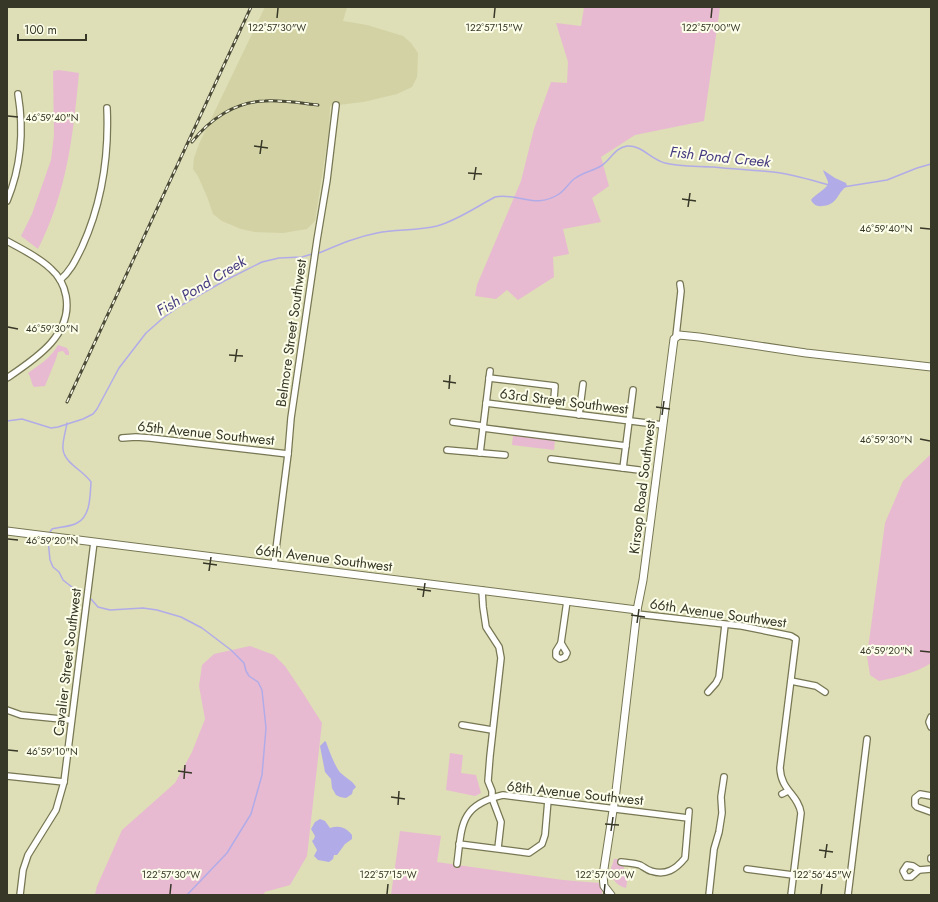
<svg xmlns="http://www.w3.org/2000/svg" width="938" height="902" viewBox="0 0 938 902" font-family="Jost,sans-serif">
  <style>
    .built { fill: #d2d2a4 }
    .green { fill: #e8bad1 }
    .water { fill: #b1ace8 }
    .lines { fill: none; stroke-linecap: round; stroke-linejoin: round }
    .stream { stroke: #b1ace8; stroke-width: 1.5 }
    .minor-casing { stroke: #777754; stroke-width: 8 }
    .tertiary-casing { stroke: #777754; stroke-width: 9 }
    .minor { stroke: #fff; stroke-width: 5.5 }
    .tertiary { stroke: #fff; stroke-width: 7 }
    .rail-casing { stroke: #4b4b38; stroke-width: 3 }
    .rail { stroke: #fdfeea; stroke-width: 1.5; stroke-dasharray: 4.5; stroke-linecap: butt }
    .ticks { fill: none; stroke: #383828; stroke-width: 1.5 }
    .labels { text-anchor: middle; dominant-baseline: central; stroke-width: 4; stroke-linejoin: round; paint-order: stroke }
    .street-label { font-size: 14px; fill: #383828; stroke: #fdfeea }
    .water-label { font-size: 15px; font-style: italic; fill: #473b82; stroke: #fdfeea }
    .ticks-label { font-size: 10px; text-anchor: middle; fill: #383828; stroke: #fdfeea; stroke-width: 4; stroke-linejoin: round; paint-order: stroke }
  </style>
  <rect width="100%" height="100%" fill="#dedeb7"/>
  <!-- built -->
  <polygon class="built" points="265,7 347,7 343,21 367,25 403,36 411,43 418,53 417,77 412,87 397,94 363,102 330,106 329,130 315,221 307,229 283,233 255,232 241,229 222,221 213,214 208,199 198,176 193,169 194,158 199,144"/>
  <!-- green -->
  <g class="green">
    <polygon points="584,7 720,7 704,121 635,135 601,157 609,186 592,198 601,222 563,229 569,254 553,257 554,277 518,300 507,290 496,299 475,296 477,285 521,181 534,129 551,82 567,83 568,62 556,23 581,26"/>
    <path d="M59,70L79,73C73,137 67,191 38,249L21,236L32,214L51,160L54,135L53,71Z"/>
    <path d="M58,345L67,348L69,352V355H66L63,351L58,352L56,359L45,386L34,387C31,383 31,377 28,373C39,365 51,358 58,345Z"/>
    <polygon points="513,435 555,440 554,450 512,445"/>
    <path d="M930,455L931,456V663C916,673 897,677 879,681L870,675L867,656L885,523L903,481Z"/>
    <polygon points="250,646 274,655 285,666 303,693 322,723 307,856 290,885 265,892 263,895 95,895 97,886 122,830 175,783 192,752 205,719 199,686 202,665 214,654"/>
    <polygon points="450,753 463,755 461,773 476,775 481,793 475,796 446,790"/>
    <polygon points="400,831 441,836 437,862 563,880 599,883 602,891 602,895 391,895"/>
    <path d="M614,859H619L618,864L624,867V871L629,872L626,888C617,886 610,878 611,868C612,865 613,863 614,859Z"/>
  </g>
  <!-- water -->
  <g class="water">
    <path d="M823,170L835,178L846,183L847,186C836,194 838,205 822,206C817,207 813,204 811,200C815,194 829,188 828,182C827,178 824,174 823,170Z"/>
    <path d="M325,741L326,742C329,750 336,770 342,774C347,779 353,781 356,787L353,790L352,794L346,798L340,797L336,795L332,788L331,779L325,772L320,746Z"/>
    <path d="M320,819L325,821L330,828C339,825 346,827 352,835V839L345,844L337,855H334L333,859L329,862L318,860L314,856L317,850L312,841L314,839L315,836L311,829L315,822Z"/>
  </g>
  <g class="lines">
    <!-- stream -->
    <g class="stream">
      <polyline points="843,187 887,180 917,168 931,164"/>
      <path d="M319,253C338,245 356,237 377,233C397,229 417,231 437,226C458,220 476,207 495,197C518,192 535,210 559,194C565,190 569,183 574,179C583,172 593,171 601,166C611,160 614,148 627,146C642,145 650,159 665,163C680,167 697,166 713,167C733,169 753,170 773,172C792,174 811,180 829,185"/>
      <polyline points="7,421 22,419 51,428 58,427 83,419 93,414 97,409 119,368 146,333 163,318 180,306 226,280 262,262 279,258 302,257 312,254"/>
      <path d="M50,532L52,529C59,527 70,527 77,523C91,516 90,495 91,482C84,471 64,463 63,449C62,442 66,430 67,423"/>
      <polyline points="48,540 50,560 53,567 59,572 63,580 82,595"/>
      <polyline points="91,599 98,607 110,610 143,608 157,610 181,617 202,628 231,650 244,663 246,671 249,676 258,682 262,690 266,728 262,775 251,814 227,853 187,895"/>
    </g>
    <!-- minor casing -->
    <g class="minor-casing">
      <g id="minor">
        <path d="M7,201C21,167 24,130 18,94"/>
        <path d="M7,241C21,249 39,257 51,269C59,276 64,285 66,296C73,335 35,359 7,378"/>
        <path d="M60,280C71,271 76,259 82,247C102,203 109,155 107,108"/>
        <polyline points="676,336 681,291 680,284"/>
        <polyline points="489,378 555,386 553,411"/>
        <polyline points="486,403 663,425"/>
        <polyline points="579,415 583,384"/>
        <polyline points="453,422 483,426"/>
        <polyline points="483,428 626,446"/>
        <polyline points="122,438 136,437 150,438 288,454"/>
        <polyline points="447,450 505,455"/>
        <polyline points="480,453 490,371"/>
        <polyline points="551,459 639,470"/>
        <polyline points="623,468 633,390"/>
        <polyline points="274,565 288,454 291,418 317,240 327,180 336,105"/>
        <polyline points="482,590 483,607 486,627 499,647 501,658 490,756 488,781 492,791 492,798 501,822 498,848"/>
        <path d="M637,614L742,626L791,636L796,639L780,768C781,791 798,794 801,813L791,895"/>
        <polyline points="561,643 567,601"/>
        <polygon points="561,643 567,653 565,657 560,659 556,656 556,651"/>
        <polyline points="791,681 816,686 825,692"/>
        <polyline points="708,692 716,683 719,677 725,625"/>
        <polyline points="7,710 21,715 71,720"/>
        <polyline points="931,717 929,722 931,727"/>
        <polyline points="462,725 492,730"/>
        <polyline points="7,776 64,782"/>
        <polyline points="782,794 788,791"/>
        <polyline points="931,796 920,794 915,798 915,805 917,807 931,812"/>
        <polyline points="459,844 529,853 542,844 545,835 548,800"/>
        <polyline points="931,858 931,859"/>
        <path d="M621,862C627,863 634,863 640,865C644,867 647,870 651,871C666,876 676,869 685,858L689,811"/>
        <path d="M457,864C462,826 459,805 503,795L688,818"/>
        <polygon points="907,865 913,866 919,870 911,877 906,877 903,871"/>
        <polyline points="747,869 793,875"/>
        <polyline points="919,870 931,869"/>
        <polyline points="20,895 23,870 28,855 56,810 64,782 94,542"/>
        <polyline points="709,895 714,849 719,832 722,813 721,797 724,777"/>
        <polyline points="848,895 867,739"/>
      </g>
    </g>
    <!-- tertiary casing -->
    <g class="tertiary-casing">
      <g id="tertiary">
        <polyline points="7,531 637,610"/>
        <polyline points="611,895 604,886 603,875 616,791 637,610 643,580 674,339 679,335 699,337 806,353 931,367"/>
      </g>
    </g>
    <!-- minor -->
    <use href="#minor" class="minor"/>
    <!-- tertiary -->
    <use href="#tertiary" class="tertiary"/>
    <!-- rail casing -->
    <g class="rail-casing">
      <g id="rail">
        <path d="M192,142C210,119 235,102 265,101C282,100 300,103 318,105"/>
        <polyline points="67,402 251,7"/>
      </g>
    </g>
    <!-- rail -->
    <use href="#rail" class="rail"/>
  </g>
  <!-- ticks -->
  <path class="ticks" d="M277,18L278,8M494,18L495,8M711,18L712,8M8,116L18,117M254,146L268,148M260,154L262,140M468,173L482,174M474,180L476,167M682,199L696,201M688,207L690,193M920,228L930,229M8,327L18,329M229,355L243,356M235,362L237,349M443,381L456,383M449,389L450,375M656,407L670,409M662,415L664,401M920,439L930,441M8,539L18,540M203,563L217,565M209,571L211,557M417,589L431,591M423,597L425,583M631,615L645,617M637,623L639,609M920,651L930,652M8,750L18,751M178,771L192,773M184,779L185,765M391,797L405,799M398,805L399,791M605,824L619,825M611,831L613,817M819,850L833,852M825,858L827,844M170,894L171,884M387,894L388,884M604,894L605,884M821,894L822,884"/>
  <g class="labels">
    <!-- street labels -->
    <g class="street-label">
      <text transform="translate(291 333) rotate(-82)">Belmore Street Southwest</text>
      <text transform="translate(564 401) rotate(7)">63rd Street Southwest</text>
      <text transform="translate(206 433) rotate(6)">65th Avenue Southwest</text>
      <text transform="translate(642 487) rotate(-83)">Kirsop Road Southwest</text>
      <text transform="translate(324 558) rotate(7)">66th Avenue Southwest</text>
      <text transform="translate(718 613) rotate(8)">66th Avenue Southwest</text>
      <text transform="translate(67 662) rotate(-83)">Cavalier Street Southwest</text>
      <text transform="translate(575 793) rotate(6)">68th Avenue Southwest</text>
    </g>
    <!-- water labels -->
    <g class="water-label">
      <text transform="translate(720 157) rotate(6)">Fish Pond Creek</text>
      <text transform="translate(201 286) rotate(-31)">Fish Pond Creek</text>
    </g>
  </g>
  <g class="ticks-label">
    <text x="277" y="31">122°57'30"W</text>
    <text x="494" y="31">122°57'15"W</text>
    <text x="711" y="31">122°57'00"W</text>
    <text x="52" y="121">46°59'40"N</text>
    <text x="886" y="232">46°59'40"N</text>
    <text x="52" y="332">46°59'30"N</text>
    <text x="886" y="443">46°59'30"N</text>
    <text x="52" y="544">46°59'20"N</text>
    <text x="886" y="654">46°59'20"N</text>
    <text x="52" y="755">46°59'10"N</text>
    <text x="171" y="878">122°57'30"W</text>
    <text x="388" y="878">122°57'15"W</text>
    <text x="605" y="878">122°57'00"W</text>
    <text x="822" y="878">122°56'45"W</text>
  </g>
  <!-- border -->
  <rect width="938" height="902" fill="none" stroke="#383828" stroke-width="16"/>
  <!-- scale -->
  <path d="M18 34v6h68v-6" fill="none" stroke="#383828" stroke-width="2"/>
  <text x="24" y="34" font-size="12" fill="#383828" stroke="#fdfeea" stroke-width="3" paint-order="stroke">100 m</text>
</svg>
